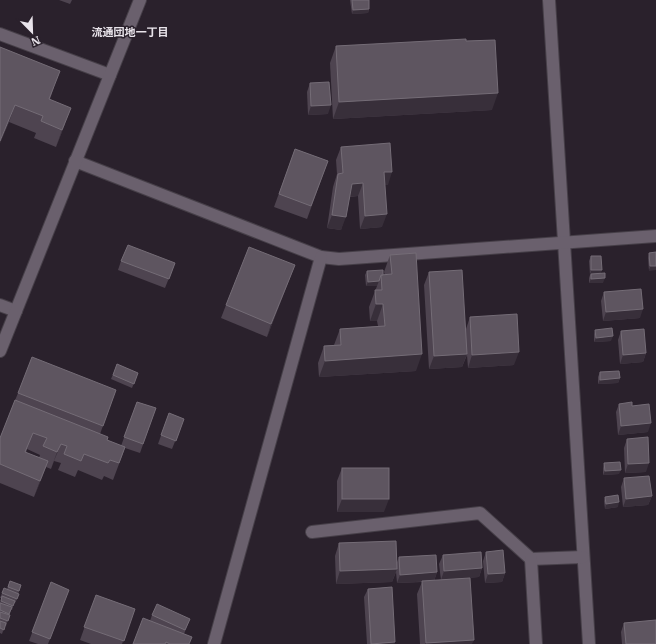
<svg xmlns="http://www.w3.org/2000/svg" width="656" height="644" viewBox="0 0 656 644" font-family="'IBM Plex Serif','Noto Sans JP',serif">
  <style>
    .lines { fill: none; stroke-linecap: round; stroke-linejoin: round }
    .minor-casing { stroke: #463f48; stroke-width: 14 }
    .minor { stroke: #6a606d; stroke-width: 12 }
    .wall { fill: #4e4450; fill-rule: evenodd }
    .shaded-wall { fill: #382f3a }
    .building { fill: #5e5560; stroke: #746c76 }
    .labels { text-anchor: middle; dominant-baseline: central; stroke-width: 3; stroke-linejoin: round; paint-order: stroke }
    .neighbourhood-label { font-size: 11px; font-weight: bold; fill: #e9e4eb; stroke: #2a212c }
  </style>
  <rect width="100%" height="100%" fill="#2a212c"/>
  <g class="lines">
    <!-- minor casing -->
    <g class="minor-casing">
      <g id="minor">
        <polyline points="549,0 589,644"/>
        <polyline points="0,34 110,75"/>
        <polyline points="75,161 321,257 339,259 656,236"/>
        <polyline points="0,305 16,311"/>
        <polyline points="0,351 140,0"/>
        <polyline points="312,532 480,513 531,559 583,557"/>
        <polyline points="531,559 536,644"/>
        <polyline points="214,644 321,257"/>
      </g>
    </g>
    <!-- minor -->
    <use href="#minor" class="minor"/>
  </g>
  <!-- wall -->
  <g class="wall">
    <polygon points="59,0 72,0 70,4"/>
    <polygon points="350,0 369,0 369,9 368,13 352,14"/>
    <polygon points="466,41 492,110 333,119 330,63 336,46"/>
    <polygon points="0,47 54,87 50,99 65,124 56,147 34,138 36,133 9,122 0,143"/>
    <polygon points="310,83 328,114 308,115 307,92"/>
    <polygon points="341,147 388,185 385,185 382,227 360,229 358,196 350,197 341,230 327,228 333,187 337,174 336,160"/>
    <polygon points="295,149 328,161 307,219 274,207"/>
    <polygon points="656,252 649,271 648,258 649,253"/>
    <polygon points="390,255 416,371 319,377 318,363 324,346 334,345 340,329 378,326 377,321 370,321 369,307 377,286 366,286 365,275 367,271 385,275 384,272"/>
    <polygon points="591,256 602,270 600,273 603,283 589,283 589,278 590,275 589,261"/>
    <polygon points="121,261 175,263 165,288 118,270"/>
    <polygon points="295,265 267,337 221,318 226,305"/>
    <polygon points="429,272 466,329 470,317 514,365 468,368 467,355 462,367 429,369 424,285"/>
    <polygon points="604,292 640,318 603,321 601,301"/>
    <polygon points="595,330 611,341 594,342 594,334"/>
    <polygon points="621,331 646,353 643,362 620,364 618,340"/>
    <polygon points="117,364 138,373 132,388 111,379"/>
    <polygon points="600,372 620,378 618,383 598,384 598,377"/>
    <path d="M116,390L100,434L107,440L121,446L137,402L156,408L140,453L125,448L113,480L104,476L102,480L78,470L75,477L58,470L61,463L54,461L51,469L46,467L34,497L0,483V438L18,393ZM27,449L40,455L39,458L26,453Z"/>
    <polygon points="619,404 632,406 648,432 618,435 616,412"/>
    <polygon points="169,413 184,419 172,449 158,444"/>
    <polygon points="627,439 646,472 625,473 624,448"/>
    <polygon points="604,463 619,474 603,475 603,468"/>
    <polygon points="342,468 384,512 337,512 337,481"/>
    <polygon points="624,478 652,496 648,505 623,507 621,487"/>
    <polygon points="605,497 618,507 605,509 604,501"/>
    <polygon points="339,543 397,562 399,557 437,572 434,581 472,644 420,644 417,594 422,582 397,583 396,572 392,582 336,584 335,556"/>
    <polygon points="486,552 505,573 502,582 485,583 483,561"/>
    <polygon points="443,555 482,568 479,577 441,580 439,564"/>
    <polygon points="10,581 21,585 18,594 17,599 15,603 14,603 12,610 11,610 6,626 5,625 2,634 0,633 0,602 2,598 0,598 4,588 7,589"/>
    <polygon points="51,582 69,590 48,644 38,644 29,641"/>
    <polygon points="368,589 395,642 394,644 367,644 364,597"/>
    <polygon points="96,595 135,609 122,644 91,644 80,640"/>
    <polygon points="152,615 190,619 184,634 189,644 133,644 150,621"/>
    <polygon points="624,623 656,644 622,644 621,632"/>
  </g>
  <!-- shaded-wall -->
  <g class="shaded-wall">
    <polygon points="369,9 368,13 352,14 353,10"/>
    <polygon points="498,93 492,110 333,119 339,102"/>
    <polygon points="15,105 9,122 0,143 0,141"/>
    <polygon points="331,105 328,114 308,115 311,106"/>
    <polygon points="71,108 65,124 56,147 62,130"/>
    <polygon points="384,172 392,172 388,185 379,185"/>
    <polygon points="363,183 358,196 347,197 352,184"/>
    <polygon points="387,214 382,227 360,229 365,216"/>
    <polygon points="332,215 346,217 341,230 327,228"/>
    <polygon points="295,265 290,278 267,337 271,324"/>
    <polygon points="650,266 656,266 656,270 649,271"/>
    <polygon points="591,270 602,270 600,275 590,275"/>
    <polygon points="605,278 603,283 589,283 591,279"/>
    <polygon points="379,281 377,286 366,286 368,282"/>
    <polygon points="376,304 383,304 377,321 370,321"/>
    <polygon points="643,309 640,318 603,321 606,312"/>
    <polygon points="613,336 611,341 594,342 596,338"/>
    <polygon points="519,352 514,365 468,368 472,355"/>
    <polygon points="646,353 643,362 620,364 623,355"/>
    <polygon points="422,354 416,371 319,377 325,361"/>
    <polygon points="467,354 462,367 429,369 434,356"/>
    <polygon points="620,378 618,383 598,384 600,380"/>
    <polygon points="651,423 648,432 618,435 621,426"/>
    <polygon points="61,444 54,461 51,469 57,452"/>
    <polygon points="48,461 42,478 34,497 40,481"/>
    <polygon points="649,463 646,472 625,473 628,464"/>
    <polygon points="621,470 619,474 603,475 605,471"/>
    <polygon points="652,496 648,505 623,507 626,499"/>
    <polygon points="342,499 389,499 384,512 337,512"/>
    <polygon points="619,502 618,507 605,509 606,504"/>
    <polygon points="482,568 479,577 441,580 444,571"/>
    <polygon points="397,569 392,582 336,584 340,571"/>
    <polygon points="437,572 434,581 397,583 400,575"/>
    <polygon points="505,573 502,582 485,583 488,574"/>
    <polygon points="474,640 472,644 425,644 426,643"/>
    <polygon points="395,642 394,644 371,644"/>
  </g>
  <!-- building -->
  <g class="building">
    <polygon points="352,0 369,0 369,9 353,10"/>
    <polygon points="466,39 466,41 495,40 498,93 339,102 336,46"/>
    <polygon points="0,47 60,71 49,99 71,108 62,130 41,121 43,116 15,105 0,141"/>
    <polygon points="329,82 331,105 311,106 310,83"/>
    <polygon points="390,143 392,172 384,172 387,214 365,216 363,183 352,184 346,217 332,215 338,174 343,173 341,147"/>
    <polygon points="295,149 328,161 311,206 279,194"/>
    <polygon points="128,245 175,263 169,279 121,261"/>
    <polygon points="249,247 295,265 271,324 226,305"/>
    <polygon points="656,252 656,266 650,266 649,253"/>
    <polygon points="416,253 422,354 325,361 324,346 341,345 340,329 385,326 383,304 376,304 375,290 382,290 381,275 392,274 390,255"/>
    <polygon points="591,256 601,256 602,270 591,270"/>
    <polygon points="383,270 383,275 381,275 379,281 368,282 367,271"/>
    <polygon points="462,270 467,354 434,356 429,272"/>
    <polygon points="605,273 605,278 591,279 591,274"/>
    <polygon points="641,289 643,309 606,312 604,292"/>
    <polygon points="517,314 519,352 472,355 470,317"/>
    <polygon points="612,328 613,336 596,338 595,330"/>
    <polygon points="644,329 646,353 623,355 621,331"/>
    <polygon points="32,357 116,390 103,426 18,393"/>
    <polygon points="117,364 138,373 134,384 113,375"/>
    <polygon points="619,371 620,378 600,380 600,372"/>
    <polygon points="15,400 108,437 107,440 125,447 119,463 110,460 108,463 84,454 81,461 64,454 67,446 61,444 57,452 43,446 47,438 33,433 25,452 48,461 40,481 0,464 0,438"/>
    <polygon points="137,402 156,408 143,444 124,437"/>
    <polygon points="632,402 632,406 649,404 651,423 621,426 619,404"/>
    <polygon points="169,413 184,419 176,441 161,435"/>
    <polygon points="648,437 649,463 628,464 627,439"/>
    <polygon points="620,462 621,470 605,471 604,463"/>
    <rect x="342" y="468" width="47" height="31"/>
    <polygon points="649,476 652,496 626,499 624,478"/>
    <polygon points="618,495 619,502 606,504 605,497"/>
    <polygon points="396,541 397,569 340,571 339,543"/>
    <polygon points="503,550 505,573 488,574 486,552"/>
    <polygon points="481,552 482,568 444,571 443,555"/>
    <polygon points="436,555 437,572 400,575 399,557"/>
    <polygon points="470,578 474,640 426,643 422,581"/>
    <polygon points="10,581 21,585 19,591 8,587"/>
    <polygon points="51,582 69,590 50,639 32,632"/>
    <polygon points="392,587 395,642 371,644 368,589"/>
    <polygon points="4,588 19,594 17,599 2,593"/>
    <polygon points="96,595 135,609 124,641 84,627"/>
    <polygon points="2,596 15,601 13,606 1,601"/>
    <polygon points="0,603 12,607 9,614 0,610"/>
    <polygon points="157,604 190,619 185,630 152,615"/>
    <polygon points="0,612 10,615 8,621 0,618"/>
    <polygon points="143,618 192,637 189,644 170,644 166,642 165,644 133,644"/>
    <polygon points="656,620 656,644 626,644 624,623"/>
    <polygon points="0,621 6,623 4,630 0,628"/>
  </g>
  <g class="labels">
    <!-- neighbourhood labels -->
    <g class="neighbourhood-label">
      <text x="130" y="32">流通団地一丁目</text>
    </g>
  </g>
  <!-- north arrow -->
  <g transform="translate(32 32) rotate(157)" stroke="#2a212c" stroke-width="3" paint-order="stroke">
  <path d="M0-3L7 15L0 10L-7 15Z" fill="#e9e4eb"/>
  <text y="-6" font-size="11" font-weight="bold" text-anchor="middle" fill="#e9e4eb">N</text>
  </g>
</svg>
